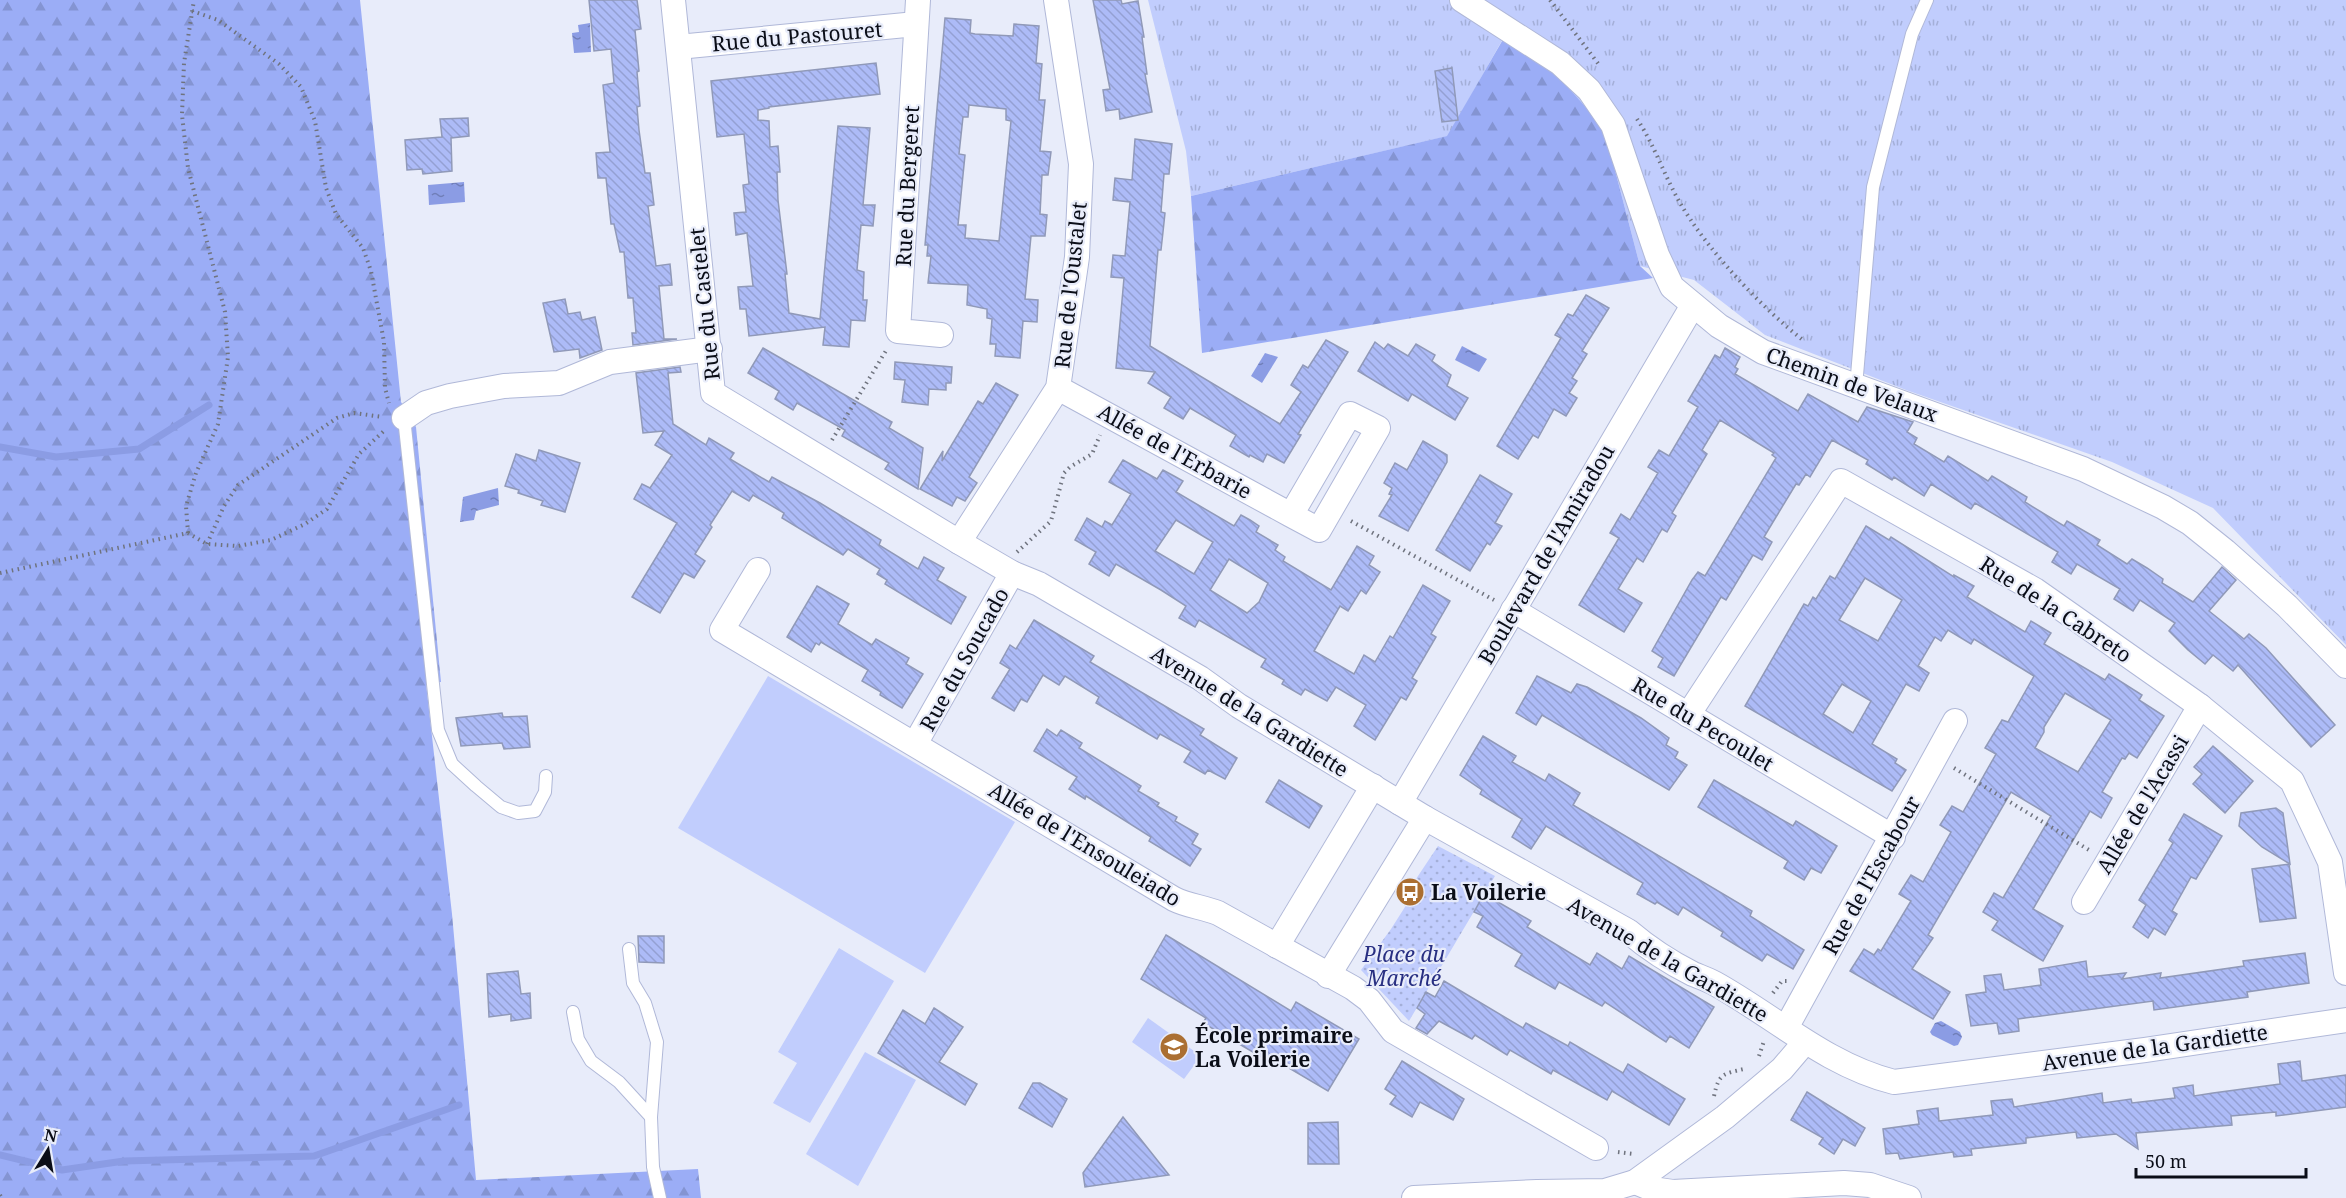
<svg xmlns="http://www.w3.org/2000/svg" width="2346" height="1198" viewBox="0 0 2346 1198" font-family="'Noto Serif',serif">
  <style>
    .grass { fill: url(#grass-tufts) }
    .forest { fill: url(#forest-firs) }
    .garden { fill: url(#garden-dots) }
    .pitch { fill: #c1cdfd }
    .water { fill: url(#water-ripples) }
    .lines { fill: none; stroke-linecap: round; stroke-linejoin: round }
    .stream { stroke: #8b9ce4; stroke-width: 7 }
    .building { fill: url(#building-back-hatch); stroke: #9099b8; stroke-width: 1.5; fill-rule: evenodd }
    .lane-casing { stroke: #b0b8d8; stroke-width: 14 }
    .street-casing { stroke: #b0b8d8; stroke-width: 26 }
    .path { stroke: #6f737e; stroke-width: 4; stroke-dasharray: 1.5 4.5; stroke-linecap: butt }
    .lane { stroke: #fff; stroke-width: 12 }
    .street { stroke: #fff; stroke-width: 24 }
    .labels { text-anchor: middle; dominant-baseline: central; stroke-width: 4.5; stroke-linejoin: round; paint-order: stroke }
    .street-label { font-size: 21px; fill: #0a0d17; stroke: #e8ecfa }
    .poi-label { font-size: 21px; font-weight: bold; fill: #0a0d17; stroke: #e8ecfa; text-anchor: start }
    .park-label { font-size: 21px; font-style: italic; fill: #282f82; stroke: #e8ecfa }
  </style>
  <defs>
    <pattern id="grass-tufts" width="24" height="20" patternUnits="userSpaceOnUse" patternTransform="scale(1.5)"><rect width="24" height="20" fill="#c1cdfd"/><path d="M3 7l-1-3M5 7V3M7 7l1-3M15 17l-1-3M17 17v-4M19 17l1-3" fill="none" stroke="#a4afd8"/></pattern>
    <pattern id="forest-firs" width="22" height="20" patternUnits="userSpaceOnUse" patternTransform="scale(1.5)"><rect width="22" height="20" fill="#9badf6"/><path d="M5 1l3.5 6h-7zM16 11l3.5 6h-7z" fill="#8494d2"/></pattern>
    <pattern id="garden-dots" width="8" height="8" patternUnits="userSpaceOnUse" patternTransform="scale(1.5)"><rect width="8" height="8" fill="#c1cdfd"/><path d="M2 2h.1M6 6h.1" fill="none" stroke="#a4afd8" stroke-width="1.8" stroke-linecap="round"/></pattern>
    <pattern id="water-ripples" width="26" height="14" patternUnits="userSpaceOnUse" patternTransform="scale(1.5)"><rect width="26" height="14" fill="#8b9ce4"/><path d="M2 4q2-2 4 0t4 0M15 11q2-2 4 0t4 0" fill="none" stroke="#707eb8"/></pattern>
    <pattern id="building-back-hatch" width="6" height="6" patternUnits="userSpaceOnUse" patternTransform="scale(1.5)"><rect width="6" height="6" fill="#adbbf7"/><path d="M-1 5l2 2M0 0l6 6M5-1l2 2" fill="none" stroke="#94a0d3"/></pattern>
  </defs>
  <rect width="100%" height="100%" fill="#e8ecfa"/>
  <!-- grass -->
  <polygon class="grass" points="1148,0 2346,0 2346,645 2213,508 2112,462 1906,390 1765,335 1694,280 1640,266 1604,128 1504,37 1448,136 1191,196 1186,151"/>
  <!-- forest -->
  <g class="forest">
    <polygon points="0,0 360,0 401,402 416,427 441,682 426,683 452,914 476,1180 698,1169 701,1198 0,1198"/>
    <polygon points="1505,36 1559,77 1604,128 1640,266 1653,278 1202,353 1191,196 1447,136"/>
  </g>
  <!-- garden -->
  <polygon class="garden" points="1438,846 1495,876 1409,1021 1361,970 1391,929 1417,888 1412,885"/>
  <!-- pitch -->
  <g class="pitch">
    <polygon points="768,676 1015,822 925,973 678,828"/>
    <polygon points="839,948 894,981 810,1123 773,1103 797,1063 778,1052"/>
    <polygon points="1148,1018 1201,1056 1184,1079 1132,1042"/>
    <polygon points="865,1052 916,1080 858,1186 806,1154"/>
  </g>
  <!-- water -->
  <g class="water">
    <polygon points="590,23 591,52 574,53 572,33 579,32 578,25"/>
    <polygon points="464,182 465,202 429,205 428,185"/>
    <polygon points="1462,346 1487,359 1479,372 1455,360"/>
    <polygon points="1265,353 1278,357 1262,383 1251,376"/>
    <polygon points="498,488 499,505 476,511 474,520 460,522 463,497"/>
    <polygon points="1941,1021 1960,1032 1962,1037 1958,1045 1954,1046 1932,1035 1930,1032 1935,1023"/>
  </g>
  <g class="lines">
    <!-- stream -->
    <g class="stream">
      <polyline points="0,447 56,457 139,449 209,405"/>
      <polyline points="0,1155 62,1170 124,1161 314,1156 459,1105"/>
    </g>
  </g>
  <!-- building -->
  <g class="building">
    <polygon points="589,0 637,0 641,29 635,30 639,71 637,72 640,106 637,107 639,130 645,173 650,173 654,205 648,206 656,266 670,264 672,285 659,286 664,339 677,339 633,345 632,333 636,333 633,298 628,298 624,252 620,252 614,224 611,224 606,178 598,178 596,153 610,152 603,85 614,83 611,49 594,51"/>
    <polygon points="1093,0 1121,0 1122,4 1138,1 1144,37 1142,37 1147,74 1145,74 1152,112 1120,119 1119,109 1106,111 1103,90 1110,89"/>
    <path d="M945,18L971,20L970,33L975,34L1013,36L1014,24L1039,26L1036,63L1042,64L1039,100H1045L1040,151L1051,152L1048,175H1042L1040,214L1047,215L1045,236H1031L1025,299L1038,300L1037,322L1023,321L1020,358L995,356L996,344H990L992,319L987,318V309L967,305L968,285L928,283L931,256H927L928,245H925ZM969,105L1006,109V120L1011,121L999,241L965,238L966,225H958L965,155L959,154L963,117H968Z"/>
    <polygon points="876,63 880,94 769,107 769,108 758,110 758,120 769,121 770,147 778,146 780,172 777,172 778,200 787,274 785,274 789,313 820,319 838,126 870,128 863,205 875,205 873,226 861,225 857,270 864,272 863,300 867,300 865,321 851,320 849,347 823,345 825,327 749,336 746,309 740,309 738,287 753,286 747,233 736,235 734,213 746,212 743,185 749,184 744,134 717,137 711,81"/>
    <polygon points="1452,68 1458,120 1442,122 1435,71"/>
    <polygon points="468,118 469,136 451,138 452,171 423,174 422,169 407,170 405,140 442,137 440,119"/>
    <polygon points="1135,139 1172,144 1169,174 1164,174 1161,212 1165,213 1163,232 1161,250 1158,250 1150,346 1280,424 1301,392 1291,385 1303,365 1308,368 1326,340 1348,352 1298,434 1301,435 1284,463 1267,454 1263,462 1250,455 1249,457 1230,446 1236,435 1190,408 1183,419 1164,408 1171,397 1148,383 1155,372 1116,368 1124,278 1111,277 1113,255 1125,256 1130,202 1113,200 1115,178 1132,180"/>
    <polygon points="1586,295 1609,308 1582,351 1587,354 1572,378 1577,381 1569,393 1577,398 1566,416 1554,409 1538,438 1533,435 1518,459 1497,446 1561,338 1555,335 1568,314 1573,316"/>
    <polygon points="565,299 568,314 580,312 582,320 595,317 602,350 580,358 579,349 554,352 543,303"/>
    <polygon points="1375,342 1384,349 1388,344 1408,356 1416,344 1435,355 1432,361 1451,375 1447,386 1468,398 1455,420 1412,394 1408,401 1358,371"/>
    <polygon points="763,348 892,422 889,428 923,448 918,489 885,469 889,463 842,436 845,430 797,403 793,410 775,399 779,391 748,373"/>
    <polygon points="1725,348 1740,357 1735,367 1738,369 1735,374 1798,411 1808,394 1858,422 1867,407 1913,422 1907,432 1917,438 1914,444 1944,462 1948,456 1988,481 1992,476 2027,497 2025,502 2064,526 2067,521 2100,540 2097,545 2127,564 2132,559 2147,568 2163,579 2162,583 2193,602 2222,567 2236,580 2209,611 2244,639 2249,634 2266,648 2335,725 2311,747 2238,665 2233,671 2213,655 2205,664 2188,650 2169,631 2175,623 2140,600 2133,611 2114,599 2120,589 2077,564 2071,574 2052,562 2058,552 1975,503 1971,509 1931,484 1924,496 1894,477 1892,480 1866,464 1868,460 1832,440 1810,477 1806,474 1799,485 1796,484 1773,522 1764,537 1772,542 1762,560 1753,555 1726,600 1721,597 1674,676 1658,667 1663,658 1652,651 1692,580 1698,572 1705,576 1776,458 1772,455 1774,453 1720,420 1702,450 1707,454 1672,513 1676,516 1667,532 1662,529 1643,562 1637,558 1618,589 1642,603 1624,632 1579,605 1619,538 1610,533 1621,514 1630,520 1658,473 1648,467 1659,450 1669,456 1698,407 1688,401 1715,355 1720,358"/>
    <polygon points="895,362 952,367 951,383 946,383 946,390 929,389 928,405 902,402 905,380 894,379"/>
    <polygon points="680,367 681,372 668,373 673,424 706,445 709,438 734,453 730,459 769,482 772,477 820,503 881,540 879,545 918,569 924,557 944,568 937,580 966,597 951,624 885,584 887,580 877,574 880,569 848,549 843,555 782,518 784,513 753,495 749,501 732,491 710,525 712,527 695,554 705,561 694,578 684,573 660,613 632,597 677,523 634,499 642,484 650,488 672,455 655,445 664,431 643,433 636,373"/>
    <polygon points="996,383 1018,395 969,477 977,483 965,501 957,497 952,506 920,489 943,451 942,461 978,401 983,404"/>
    <polygon points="1423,441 1447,455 1447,462 1408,531 1379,516 1392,495 1389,494 1392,488 1384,483 1395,463 1407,470"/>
    <polygon points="539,450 580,463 565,512 541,505 543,501 518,493 519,490 505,486 516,454 536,461"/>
    <path d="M1123,460L1157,479L1163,470L1174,476L1183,481L1176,492L1234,526L1241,515L1250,520L1259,526L1256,532L1278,545L1275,550L1285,557L1283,561L1331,590L1357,546L1374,556L1369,565L1380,572L1366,594L1361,590L1348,611L1340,606L1314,651L1354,674L1364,655L1375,662L1390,636L1393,638L1423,585L1450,601L1431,634L1436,637L1412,678L1417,681L1406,700L1401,697L1375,740L1354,726L1366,705L1336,687L1327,701L1305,689L1301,695L1282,684L1284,680L1261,667L1266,659L1199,620L1195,627L1179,618L1186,606L1161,590L1116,564L1109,576L1089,564L1096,552L1075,540L1087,518L1102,527L1105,521L1112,525L1131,494L1109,482ZM1176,520L1213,542L1194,574L1155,551ZM1229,559L1268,583L1259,602L1247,613L1210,590Z"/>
    <polygon points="1480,475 1512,494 1495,523 1502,526 1490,545 1487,543 1470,571 1436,550"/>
    <path d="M1866,526L1889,540L1891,537L1954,577V575L1974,586L1967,597L2025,632L2031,621L2051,633L2044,644L2105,680L2109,674L2142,695L2139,700L2164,716L2137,758L2129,753L2125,759L2122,758L2102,792L2112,798L2101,818L2090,811L2033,909L2063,926L2043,961L1992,930L1998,921L1983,912L1994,893L2003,898L2051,816L2011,792L1928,935L1933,938L1912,969L1950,992L1933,1019L1850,971L1864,949L1874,955L1878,949L1881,951L1911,901L1899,894L1911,875L1923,882L1951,832L1940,825L1952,806L1963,812L1996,754L1985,748L2002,720L2008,722L2034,676L1974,639L1971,644L1948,630L1941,641L1935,637L1918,666L1929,673L1919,691L1906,684L1872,744L1897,759L1895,763L1906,770L1892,791L1745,706L1804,604L1808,606L1813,597L1816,599L1830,576L1835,579ZM1865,578L1902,600L1878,641L1839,620ZM1842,684L1871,701L1853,733L1823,714ZM2065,693L2111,720L2078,772L2035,748L2044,732V727Z"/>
    <polygon points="817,586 849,604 838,624 872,645 876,639 909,658 906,664 923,674 902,708 880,695 881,692 862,681 868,670 821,642 819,645 816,643 811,652 787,637"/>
    <polygon points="1034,620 1094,656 1090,662 1204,729 1200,735 1237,758 1225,779 1208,770 1205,774 1184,762 1191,751 1160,734 1157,739 1096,703 1099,697 1065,676 1059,685 1043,675 1027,702 1021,699 1014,711 992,698 1010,669 1000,663 1010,645 1016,649"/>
    <polygon points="1537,676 1571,693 1577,684 1587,687 1641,718 1669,738 1666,745 1678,752 1675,758 1687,765 1669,790 1542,715 1536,725 1516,713"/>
    <polygon points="502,713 503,717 527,716 530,747 504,749 502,743 461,746 456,718"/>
    <polygon points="1047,729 1057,736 1061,730 1082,743 1079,748 1141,786 1138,791 1159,803 1157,806 1177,817 1175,821 1198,834 1192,844 1201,849 1190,866 1149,841 1151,837 1086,796 1085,799 1069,789 1077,777 1034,751"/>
    <polygon points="1483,736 1516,756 1512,762 1528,771 1545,781 1549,774 1580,793 1573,805 1752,911 1750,916 1804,950 1793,969 1767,954 1762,961 1721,936 1723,932 1683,907 1678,915 1657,902 1655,904 1637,894 1643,883 1546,826 1531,849 1512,837 1522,819 1480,794 1482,790 1460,775"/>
    <polygon points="2213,746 2253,781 2225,813 2193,784 2202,774 2194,767"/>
    <polygon points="1279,780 1322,806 1309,828 1266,802"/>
    <polygon points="1714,780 1793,826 1796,821 1837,846 1821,873 1811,868 1804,880 1784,868 1788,861 1698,807"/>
    <polygon points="2276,808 2283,813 2290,864 2262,847 2239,826 2241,813"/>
    <polygon points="2184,814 2222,836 2196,879 2191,877 2172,911 2177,914 2165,935 2154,928 2148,938 2133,927 2146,905 2139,900 2173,843 2169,840"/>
    <polygon points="2289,864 2296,918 2260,922 2252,869"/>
    <polygon points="1484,894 1531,921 1527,927 1590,965 1597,953 1622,969 1629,956 1714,1007 1689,1048 1670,1036 1666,1042 1605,1002 1602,1006 1559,982 1555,989 1515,966 1522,954 1477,927 1483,916 1474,912"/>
    <polygon points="1166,935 1291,1011 1296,1002 1359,1039 1328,1091 1265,1054 1263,1058 1203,1023 1206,1018 1141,979"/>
    <polygon points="638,936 664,936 664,963 639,962"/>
    <polygon points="2305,953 2309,983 2247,992 2248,997 2154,1010 2153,1001 2018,1019 2019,1031 1999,1034 1997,1023 1971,1026 1966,995 1986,992 1984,976 2001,974 2004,990 2041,985 2039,969 2086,961 2088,977 2126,973 2122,979 2161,973 2160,978 2244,966 2243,961"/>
    <polygon points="518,971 521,994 530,993 531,1018 511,1021 511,1014 489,1017 487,974"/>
    <polygon points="1444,981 1523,1028 1526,1023 1568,1046 1570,1042 1623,1073 1628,1064 1685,1099 1669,1125 1612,1091 1607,1100 1553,1070 1551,1074 1510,1050 1507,1055 1475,1035 1472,1039 1439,1021 1427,1034 1416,1028 1425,1014 1417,1008 1426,992 1435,997"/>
    <polygon points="934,1008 963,1027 939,1062 977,1084 965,1105 878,1053 903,1010 925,1024"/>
    <polygon points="1402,1061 1464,1099 1453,1120 1420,1102 1412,1117 1390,1104 1396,1096 1385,1089"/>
    <polygon points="2300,1061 2302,1081 2346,1075 2346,1107 2276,1116 2276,1112 2231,1116 2232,1125 2136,1133 2138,1149 2116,1134 2077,1138 2076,1132 2026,1138 2026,1143 1971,1149 1972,1155 1954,1157 1953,1152 1900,1159 1898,1153 1886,1154 1883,1129 1919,1124 1917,1111 1938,1108 1939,1121 1993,1115 1991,1101 2012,1099 2014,1107 2102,1093 2103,1103 2131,1099 2132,1103 2175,1098 2173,1088 2193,1085 2194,1096 2213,1093 2280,1084 2278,1064"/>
    <polygon points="1033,1083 1040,1083 1067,1099 1052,1127 1019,1108"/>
    <polygon points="1807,1092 1865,1128 1855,1146 1843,1139 1834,1154 1819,1144 1823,1138 1791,1120"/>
    <polygon points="1123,1117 1169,1175 1085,1187 1083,1173"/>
    <polygon points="1338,1122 1339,1164 1308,1164 1308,1123"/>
  </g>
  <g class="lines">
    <!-- lane casing -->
    <g class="lane-casing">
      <g id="lane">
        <polyline points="1856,387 1873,187 1912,34 1927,0"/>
        <polyline points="404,418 438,730 452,764 476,786 501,807 518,813 535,811 545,792 546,776"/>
        <polyline points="629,949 633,983 645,1003 657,1042 651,1117 653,1167 660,1198"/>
        <polyline points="573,1012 578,1039 591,1061 619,1082 651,1117"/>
      </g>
    </g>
    <!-- street casing -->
    <g class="street-casing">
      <g id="street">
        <path d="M673,0L713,393L959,542L1012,573L1039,584L1200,678L1239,706L1425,818L1628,931C1648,948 1669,962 1693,974C1700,977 1707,979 1714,983C1774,1016 1826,1065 1894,1082L2145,1050L2346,1020"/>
        <polyline points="918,0 898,331 941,335"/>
        <polyline points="1462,0 1560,63 1589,90 1613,125 1657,255 1672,287 1719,326 1763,352 2083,469 2163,507 2190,523 2225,551 2287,606 2346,666"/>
        <polyline points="678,47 916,24"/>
        <polyline points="1058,388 1291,515 1319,530 1378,428 1350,414 1291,515"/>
        <polyline points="404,418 426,403 450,396 504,386 559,383 610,362 710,349"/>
        <polyline points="959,542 1058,388 1077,257 1081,164 1056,0"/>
        <path d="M758,570L722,630L1174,899C1188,906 1203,907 1218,913L1353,988L1369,1000L1393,1031L1596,1148"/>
        <polyline points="1513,610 1893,837"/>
        <polyline points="1688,715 1841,481 2035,590 2200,706 2292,781 2330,862 2346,973"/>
        <polyline points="915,744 1012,573"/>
        <polyline points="1400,803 1693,305"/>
        <polyline points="2084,902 2200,706"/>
        <polyline points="1277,946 1373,786"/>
        <polyline points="1328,976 1425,818"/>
        <polyline points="1786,1028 1955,721"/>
        <polyline points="1635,1182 1652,1189 1673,1192 1844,1183 1870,1185 1909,1198"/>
        <polyline points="1414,1198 1537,1192 1605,1191 1635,1182 1725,1117 1782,1069 1805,1042"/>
      </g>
    </g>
    <!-- path -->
    <g class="path">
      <polyline points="1550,0 1600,66"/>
      <polyline points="192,11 218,20 279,64 301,87 315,121 326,188 336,214 363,248 371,271 384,342 385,388 389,403"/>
      <path d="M1637,119C1654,144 1664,175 1679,201C1706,249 1761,307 1804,341"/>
      <polyline points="832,440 887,349"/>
      <polyline points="1351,521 1494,600"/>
      <polyline points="188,533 186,506 196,473 218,424 228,357 225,312 188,168 182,115 184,63 194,0"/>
      <polyline points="207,544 224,506 238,485 337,418 354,413 383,417"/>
      <polyline points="1017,552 1051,521 1064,473 1070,467 1092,454 1100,435"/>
      <polyline points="0,573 188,533 207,544 238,546 271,540 305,524 327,509 359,454 386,429"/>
      <polyline points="1954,768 2089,850"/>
      <polyline points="1773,993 1782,981 1787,981"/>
      <polyline points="1759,1056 1764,1041"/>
      <path d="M1714,1096C1719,1073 1723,1074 1744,1069"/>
      <polyline points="1618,1152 1634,1154"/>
      <polyline points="0,1195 2,1198"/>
    </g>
    <!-- lane -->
    <use href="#lane" class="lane"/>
    <!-- street -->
    <use href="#street" class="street"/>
  </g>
  <!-- icons -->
  <defs>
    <g id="bus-disc" transform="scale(1.5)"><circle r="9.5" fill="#ab6f32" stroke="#e8ecfa"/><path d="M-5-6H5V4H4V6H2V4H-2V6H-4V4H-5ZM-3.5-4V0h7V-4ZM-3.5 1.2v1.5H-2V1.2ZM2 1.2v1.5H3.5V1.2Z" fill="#fff"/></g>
    <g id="school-disc" transform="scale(1.5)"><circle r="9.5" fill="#ab6f32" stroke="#e8ecfa"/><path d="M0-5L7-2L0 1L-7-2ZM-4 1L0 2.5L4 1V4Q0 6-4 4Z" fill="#fff"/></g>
  </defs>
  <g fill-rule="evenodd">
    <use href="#bus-disc" x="1410" y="892"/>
    <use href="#school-disc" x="1174" y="1047"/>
  </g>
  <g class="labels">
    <!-- street labels -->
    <g class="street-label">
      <text transform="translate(797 36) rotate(-5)">Rue du Pastouret</text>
      <text transform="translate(907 186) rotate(-87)">Rue du Bergeret</text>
      <text transform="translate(1070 285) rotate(-84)">Rue de l'Oustalet</text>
      <text transform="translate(704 304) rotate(-96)">Rue du Castelet</text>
      <text transform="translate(1852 384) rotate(20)">Chemin de Velaux</text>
      <text transform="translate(1175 451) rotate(29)">Allée de l'Erbarie</text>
      <text transform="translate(1546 554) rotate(-60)">Boulevard de l'Amiradou</text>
      <text transform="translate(2056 609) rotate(33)">Rue de la Cabreto</text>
      <text transform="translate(964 659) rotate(-61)">Rue du Soucado</text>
      <text transform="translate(1250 711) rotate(32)">Avenue de la Gardiette</text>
      <text transform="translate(1703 724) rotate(31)">Rue du Pecoulet</text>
      <text transform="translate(2142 804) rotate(-59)">Allée de l'Acassi</text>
      <text transform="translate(1085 844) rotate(31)">Allée de l'Ensouleiado</text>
      <text transform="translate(1871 875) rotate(-61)">Rue de l'Escabour</text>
      <text transform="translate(1668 959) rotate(30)">Avenue de la Gardiette</text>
      <text transform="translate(2155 1047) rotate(-8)">Avenue de la Gardiette</text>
    </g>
    <!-- poi labels -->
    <g class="poi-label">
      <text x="1431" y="892">La Voilerie</text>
      <text x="1195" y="1035">École primaire<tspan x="1195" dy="24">La Voilerie</tspan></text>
    </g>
    <!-- park labels -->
    <g class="park-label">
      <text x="1404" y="954">Place du<tspan x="1404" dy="24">Marché</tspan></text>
    </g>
  </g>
  <!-- north arrow -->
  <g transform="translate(48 1150) rotate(11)" stroke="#e8ecfa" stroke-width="4.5" paint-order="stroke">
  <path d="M0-4.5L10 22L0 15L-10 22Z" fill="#0a0d17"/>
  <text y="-9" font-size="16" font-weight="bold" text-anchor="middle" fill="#0a0d17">N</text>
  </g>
  <!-- scale -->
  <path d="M2136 1168v9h170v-9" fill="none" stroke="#0a0d17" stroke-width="3"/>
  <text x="2145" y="1168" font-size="18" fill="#0a0d17" stroke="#e8ecfa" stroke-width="4.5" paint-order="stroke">50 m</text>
</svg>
